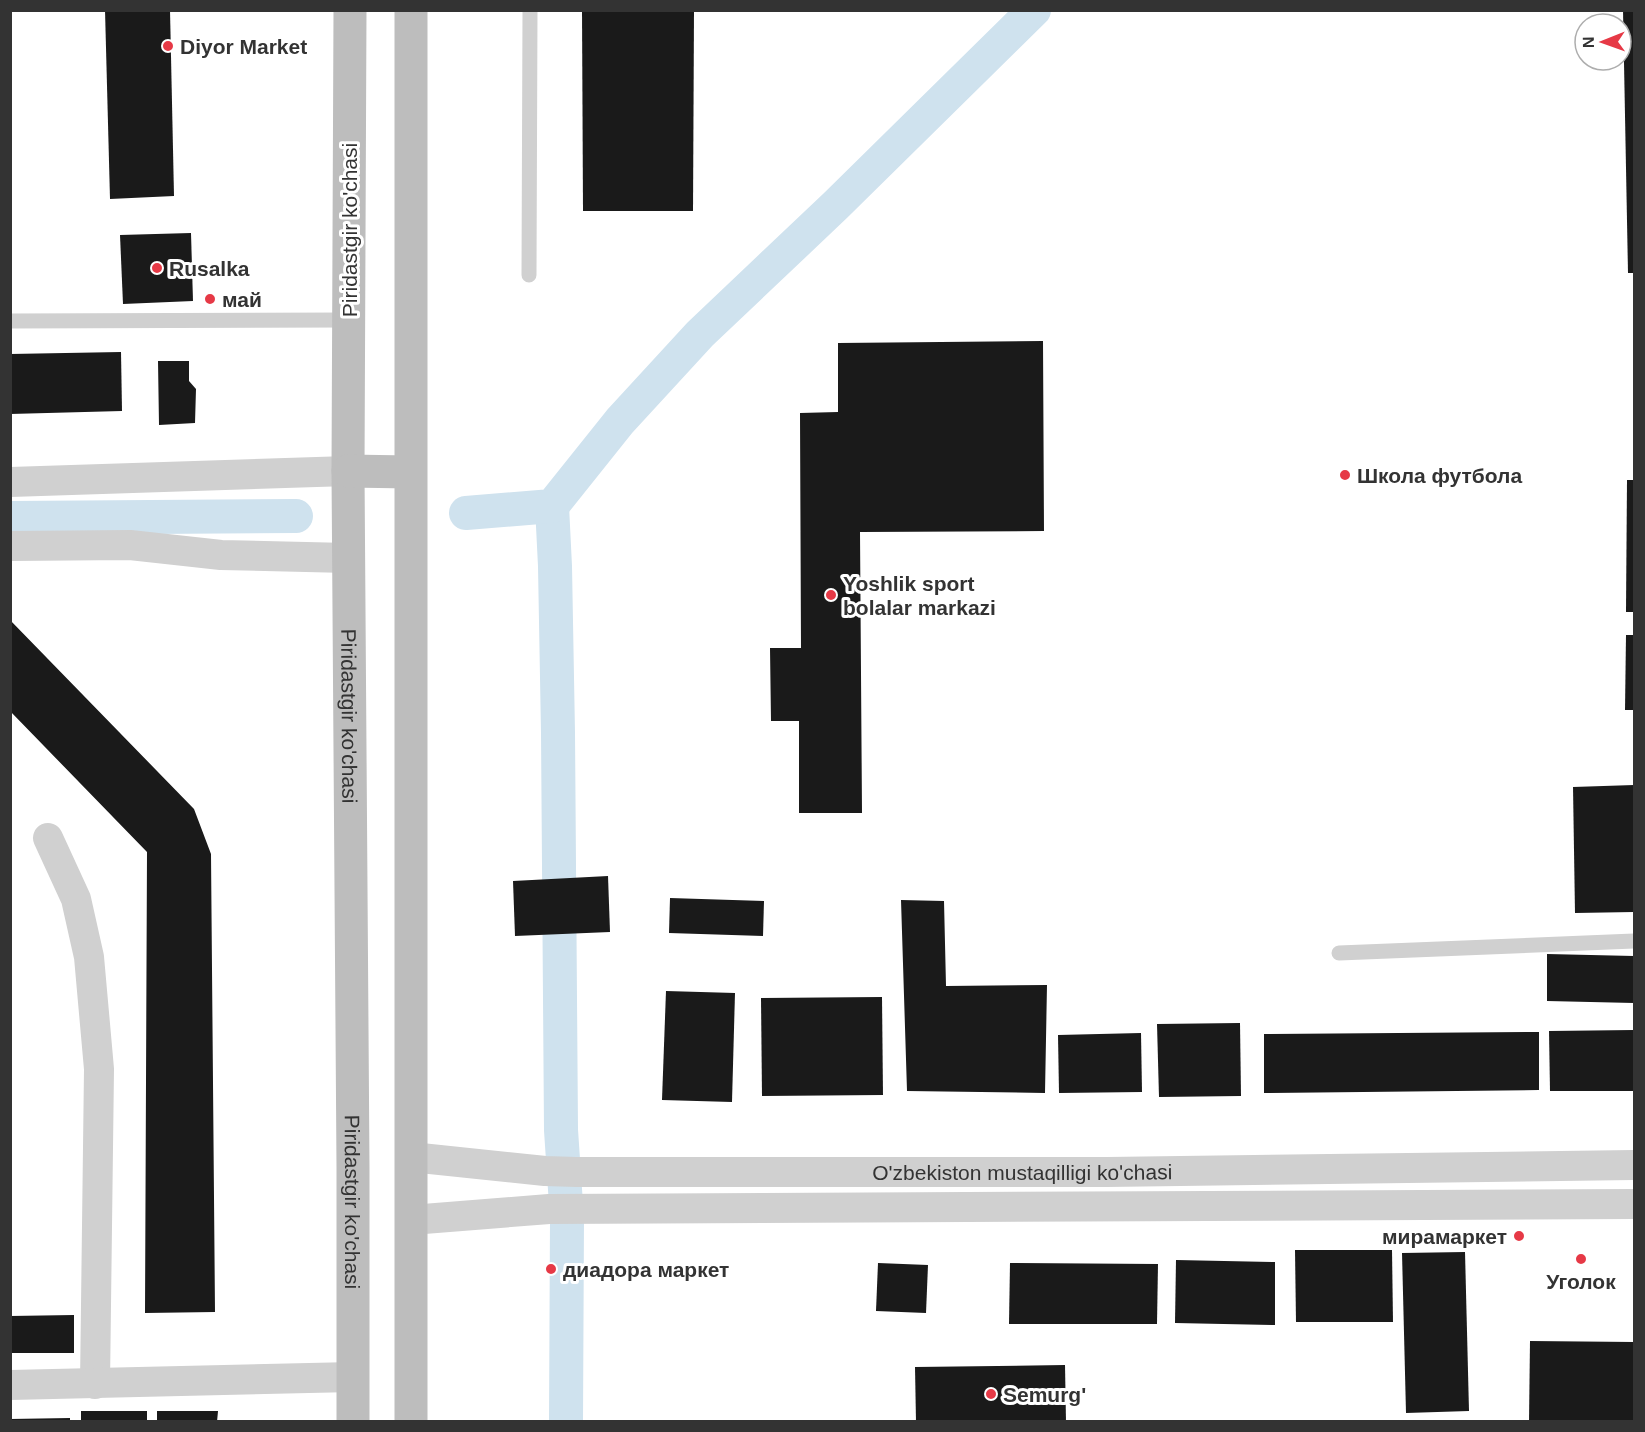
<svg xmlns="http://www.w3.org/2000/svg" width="1645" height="1432" viewBox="0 0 1645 1432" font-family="Arial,sans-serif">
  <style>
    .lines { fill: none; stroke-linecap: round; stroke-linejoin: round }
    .canal { stroke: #cfe2ee; stroke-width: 34 }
    .building { fill: #1a1a1a }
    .lane { stroke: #d0d0d0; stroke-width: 15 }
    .street { stroke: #d0d0d0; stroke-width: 30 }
    .secondary { stroke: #bdbdbd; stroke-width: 33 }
    .poi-dot { fill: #e63946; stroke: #fff; stroke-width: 2 }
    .labels { text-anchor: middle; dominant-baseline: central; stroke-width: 6; stroke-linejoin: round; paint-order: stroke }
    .poi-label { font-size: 21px; font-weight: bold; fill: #333; stroke: #fff; text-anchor: start }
    .street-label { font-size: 21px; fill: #333; stroke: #fff }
  </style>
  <rect width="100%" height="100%" fill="#fff"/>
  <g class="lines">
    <!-- canal -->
    <g class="canal">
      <polyline points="552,506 555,566 558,733 561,1130 567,1219 566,1422"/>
      <polyline points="466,513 552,506 620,421 700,334 836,205 1034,10"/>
      <polyline points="10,518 296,516"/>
    </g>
  </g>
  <!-- building -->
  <g class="building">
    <polygon points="105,10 170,10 174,196 110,199"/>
    <polygon points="582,10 694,10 693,211 583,211"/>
    <polygon points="1623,10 1634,10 1634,273 1628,273"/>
    <polygon points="191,233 193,301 123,304 120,235"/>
    <polygon points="1043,341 1044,531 860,532 862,813 799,813 799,721 771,721 770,648 801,648 800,413 838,412 838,343"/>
    <polygon points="121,352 122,411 10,414 10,354"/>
    <polygon points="158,361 189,361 189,381 196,389 195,423 159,425"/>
    <polygon points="1627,480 1634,480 1634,612 1626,612"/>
    <polygon points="10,620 194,809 211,854 215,1312 145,1313 147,852 10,711"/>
    <polygon points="1626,635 1634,635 1634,710 1625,710"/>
    <polygon points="1634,785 1634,912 1575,913 1573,787"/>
    <polygon points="608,876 610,932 515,936 513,881"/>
    <polygon points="670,898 764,901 763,936 669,933"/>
    <polygon points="901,900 944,901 946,986 1047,985 1045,1093 907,1091"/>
    <polygon points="1547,954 1634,956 1634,1003 1547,1001"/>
    <polygon points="666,991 735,993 732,1102 662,1100"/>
    <polygon points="882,997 883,1095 762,1096 761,998"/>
    <polygon points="1240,1023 1241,1096 1159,1097 1157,1024"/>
    <polygon points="1634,1030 1634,1091 1550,1091 1549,1031"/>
    <polygon points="1539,1032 1539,1090 1264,1093 1264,1034"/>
    <polygon points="1141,1033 1142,1092 1059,1093 1058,1035"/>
    <polygon points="1295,1250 1392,1250 1393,1322 1296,1322"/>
    <polygon points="1465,1252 1469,1411 1406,1413 1402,1253"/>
    <polygon points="1176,1260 1275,1262 1275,1325 1175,1323"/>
    <polygon points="878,1263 928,1265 926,1313 876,1311"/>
    <polygon points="1010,1263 1158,1264 1157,1324 1009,1324"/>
    <polygon points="74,1315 74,1353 10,1353 10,1316"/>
    <polygon points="1530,1341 1634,1342 1634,1422 1529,1422"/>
    <polygon points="1065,1365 1066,1422 916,1422 915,1367"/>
    <rect x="81" y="1411" width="66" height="11"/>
    <polygon points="157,1411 218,1411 217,1422 157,1422"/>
    <polygon points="70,1418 70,1422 10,1422 10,1419"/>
  </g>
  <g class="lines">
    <!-- lane -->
    <g class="lane">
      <polyline points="529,275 530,10"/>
      <polyline points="10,321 349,320"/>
      <polyline points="1339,953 1634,941"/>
    </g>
    <!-- street -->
    <g class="street">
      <polyline points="10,482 348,471"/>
      <polyline points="10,546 130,545 221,555 348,558"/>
      <polyline points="48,838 76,899 89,957 99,1069 95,1384"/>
      <path id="s1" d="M411,1157L545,1171L576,1172H1107L1634,1165"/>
      <polyline points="411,1220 549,1209 1634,1204"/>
      <polyline points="10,1385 353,1377"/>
    </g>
    <!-- secondary -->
    <g class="secondary">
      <path id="s2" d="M350,10L348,471L353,1167V1422"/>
      <polyline points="348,471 410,472"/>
      <polyline points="411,1422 411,10"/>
    </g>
  </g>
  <!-- markers -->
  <g class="poi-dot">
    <circle cx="168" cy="46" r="6"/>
    <circle cx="157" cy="268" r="6"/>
    <circle cx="210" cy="299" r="6"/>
    <circle cx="1345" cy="475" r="6"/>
    <circle cx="831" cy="595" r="6"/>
    <circle cx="1519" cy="1236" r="6"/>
    <circle cx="1581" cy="1259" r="6"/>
    <circle cx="551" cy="1269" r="6"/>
    <circle cx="991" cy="1394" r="6"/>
  </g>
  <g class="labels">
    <!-- poi labels -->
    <g class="poi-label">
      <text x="180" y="46">Diyor Market</text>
      <text x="169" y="268">Rusalka</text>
      <text x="222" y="299">май</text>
      <text x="1357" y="475">Школа футбола</text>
      <text x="843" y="583">Yoshlik sport<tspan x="843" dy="24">bolalar markazi</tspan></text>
      <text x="1507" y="1236" text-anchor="end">мирамаркет</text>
      <text x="563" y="1269">диадора маркет</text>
      <text x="1581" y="1281" text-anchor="middle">Уголок</text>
      <text x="1003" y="1394">Semurg'</text>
    </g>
    <!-- street labels -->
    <g class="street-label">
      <text transform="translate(349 230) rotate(-90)">Piridastgir ko'chasi</text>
      <text stroke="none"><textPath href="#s2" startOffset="706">Piridastgir ko'chasi</textPath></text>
      <text stroke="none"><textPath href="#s1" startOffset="612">O'zbekiston mustaqilligi ko'chasi</textPath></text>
      <text stroke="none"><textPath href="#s2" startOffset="1192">Piridastgir ko'chasi</textPath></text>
    </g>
  </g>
  <!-- border -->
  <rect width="1645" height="1432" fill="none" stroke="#333333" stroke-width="24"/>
  <!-- north arrow -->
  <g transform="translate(1603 42) rotate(269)"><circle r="28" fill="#ffffff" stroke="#adadad" stroke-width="1.5"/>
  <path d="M0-4.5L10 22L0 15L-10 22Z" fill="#e63946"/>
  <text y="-9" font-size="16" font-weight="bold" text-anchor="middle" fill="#333333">N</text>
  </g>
</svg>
